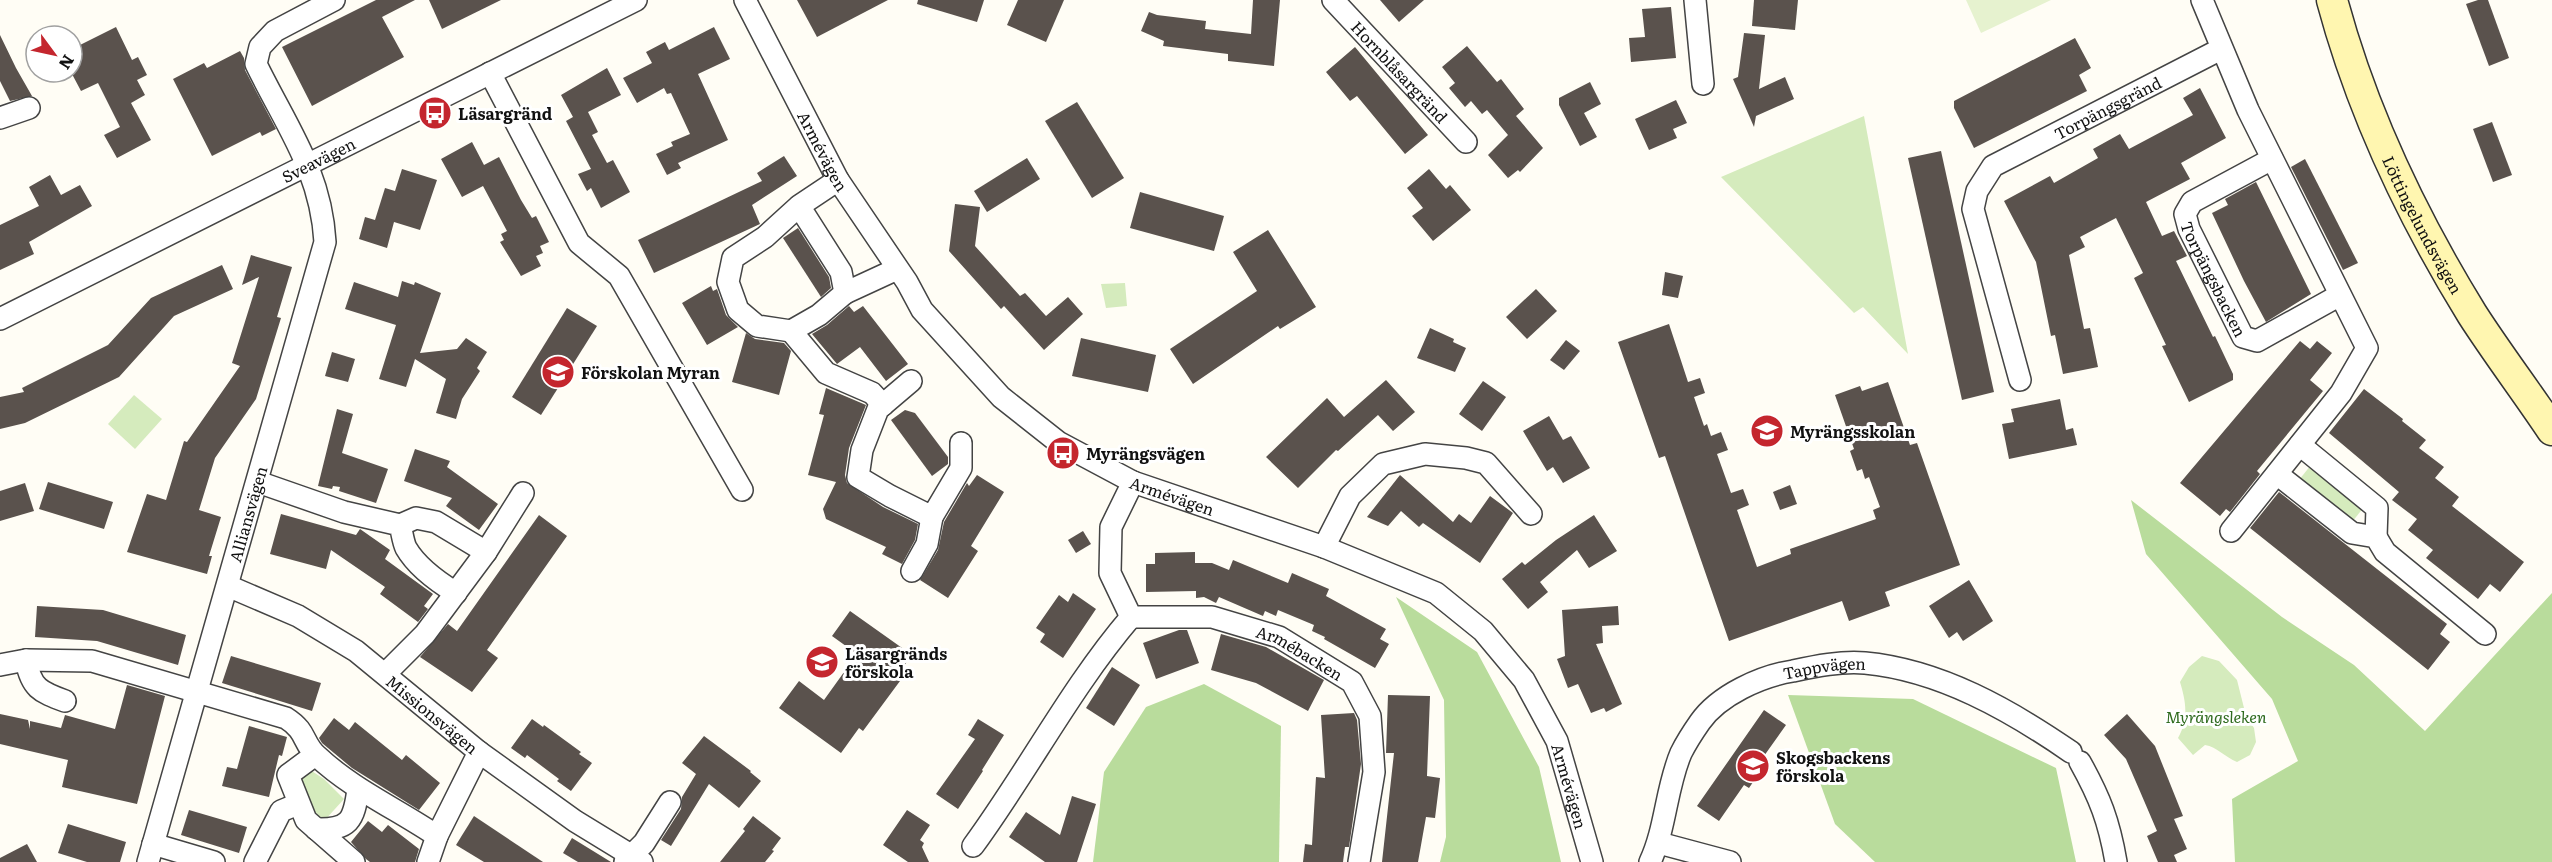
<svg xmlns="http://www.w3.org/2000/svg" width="2552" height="862" viewBox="0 0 2552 862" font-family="Literata,serif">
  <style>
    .green { fill: #d5ebbd }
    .forest { fill: #b9dc9c }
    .pitch { fill: #e6f2cf }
    .building { fill: #5a524d }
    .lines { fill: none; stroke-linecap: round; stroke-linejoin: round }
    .minor-casing { stroke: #444; stroke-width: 24 }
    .secondary-casing { stroke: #333; stroke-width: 33 }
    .minor { stroke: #fff; stroke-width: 21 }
    .secondary { stroke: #fff6b0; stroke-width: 30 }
    .labels { text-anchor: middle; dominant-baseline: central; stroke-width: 6; stroke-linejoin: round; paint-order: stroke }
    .street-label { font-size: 16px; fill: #111; stroke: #fff }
    .poi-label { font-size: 16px; font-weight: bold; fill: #111; stroke: #fff; text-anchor: start }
    .park-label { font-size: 16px; font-style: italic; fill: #2f6b1f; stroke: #fff }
  </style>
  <rect width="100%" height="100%" fill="#fffdf5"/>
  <!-- green -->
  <g class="green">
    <polygon points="1864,116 1908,354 1863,307 1854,313 1721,177"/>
    <polygon points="1125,283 1127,306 1106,308 1101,284"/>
    <polygon points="134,395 162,419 135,449 108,424"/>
    <polygon points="2311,465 2364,507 2352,522 2299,480"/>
    <path d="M2202,656L2219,661L2237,680L2246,716L2254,728L2256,742L2250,755L2237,762C2225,757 2217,747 2205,745L2193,755L2178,738C2189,719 2186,702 2180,682L2189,667Z"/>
    <polygon points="304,766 324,779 344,799 324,821 314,811 308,815 294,773"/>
  </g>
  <!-- forest -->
  <g class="forest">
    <polygon points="2131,500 2282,617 2354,665 2425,731 2552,593 2552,862 2235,862 2232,799 2298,761 2272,699 2146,554"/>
    <polygon points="1396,597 1477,652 1539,767 1561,862 1440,862 1446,837 1444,700"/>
    <polygon points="1204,684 1281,726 1279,862 1093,862 1104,772 1146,707"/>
    <polygon points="1788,695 1913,699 2056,768 2076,862 1875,862 1835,824"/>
  </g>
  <!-- pitch -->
  <polygon class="pitch" points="1966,0 2051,0 1981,33"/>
  <!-- building -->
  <g class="building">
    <polygon points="376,0 415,0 382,17 404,57 312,106 282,47"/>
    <polygon points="429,0 501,0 442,29"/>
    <polygon points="797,0 888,0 817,37"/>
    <polygon points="918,0 984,0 977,22 917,4"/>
    <polygon points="1018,0 1064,0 1046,42 1007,25"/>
    <polygon points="1253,0 1280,0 1274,66 1228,61 1228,54 1163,46 1164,41 1141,31 1149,12 1157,15 1206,21 1205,29 1251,34"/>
    <polygon points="1380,0 1424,0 1399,22"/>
    <polygon points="1754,0 1798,0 1795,30 1752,26"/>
    <polygon points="2478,0 2488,0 2509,58 2489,66 2466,4"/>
    <polygon points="1671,7 1676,58 1631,62 1629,38 1645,37 1642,9"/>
    <polygon points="116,27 132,60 138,57 147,75 137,80 145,95 131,103 151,140 117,158 104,135 120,127 98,83 81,91 72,74 72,49"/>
    <polygon points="714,27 730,59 698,74 728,140 678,163 681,168 667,175 656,154 673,146 671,142 690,134 671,93 667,94 664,88 637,103 623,78 652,63 646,52 665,42 669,50"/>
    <polygon points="1744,33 1765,35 1759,89 1785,77 1794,99 1756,116 1754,127 1733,79 1738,77"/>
    <polygon points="0,35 16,68 32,96 10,101 0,81"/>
    <polygon points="2075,38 2091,68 2079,75 2087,91 1974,148 1954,108 1954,101"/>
    <polygon points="1467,46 1497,82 1501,79 1524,109 1516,116 1543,148 1520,172 1518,170 1508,178 1488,155 1508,135 1487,110 1482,114 1471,101 1465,107 1449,88 1455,83 1442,67"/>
    <polygon points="1355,47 1428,135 1405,154 1357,96 1350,101 1326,72"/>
    <polygon points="240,51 244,58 245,70 276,129 262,136 260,132 212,156 173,79 204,63 207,68"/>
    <polygon points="607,68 621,95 588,112 598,132 592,135 607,163 613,160 630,192 601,208 591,188 587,191 578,174 591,169 566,121 573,117 561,95"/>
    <polygon points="1590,82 1601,104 1584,113 1597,137 1580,146 1559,105 1559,98"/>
    <polygon points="2200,88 2226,138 2181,163 2190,179 2146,202 2162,236 2174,231 2187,256 2176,261 2213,337 2215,336 2233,374 2233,380 2189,402 2162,346 2166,345 2134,278 2143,273 2116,218 2080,237 2085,247 2069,255 2084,329 2090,328 2098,367 2063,374 2055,335 2051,336 2036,262 2004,201 2050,176 2054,183 2098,158 2093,149 2120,134 2129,149 2193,115 2183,98"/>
    <polygon points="1676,100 1687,123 1673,129 1677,138 1649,150 1635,119"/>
    <polygon points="1077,102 1124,178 1092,198 1045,121"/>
    <polygon points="2492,122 2512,175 2493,182 2473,129"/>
    <polygon points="472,142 484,165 499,157 521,200 532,218 536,216 549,242 540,246 543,253 536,256 541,266 521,276 500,242 504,240 501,234 507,231 483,186 462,197 441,159"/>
    <polygon points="1941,151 1994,392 1962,400 1908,158"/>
    <polygon points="784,156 797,176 752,205 760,224 654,273 638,240 762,181 757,173"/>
    <polygon points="1027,158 1040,179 987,212 974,191"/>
    <polygon points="2305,159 2358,263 2343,270 2291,167"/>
    <polygon points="402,169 437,180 420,230 394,222 387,248 359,239 365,217 375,220 385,188 395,191"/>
    <polygon points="1429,169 1446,189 1450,185 1471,210 1433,241 1412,216 1423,208 1407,188"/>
    <polygon points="50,175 61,195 80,185 92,206 29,242 34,254 0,270 0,225 39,206 29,187"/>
    <polygon points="2256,182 2311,294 2266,322 2244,281 2212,213 2228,205 2225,199"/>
    <polygon points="1140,192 1224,216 1214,251 1130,228"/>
    <polygon points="955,204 980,207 975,246 1020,296 1025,293 1046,316 1068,297 1083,314 1044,350 1004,306 1001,309 949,251"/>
    <polygon points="798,228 829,277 831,288 821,297 783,238"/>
    <polygon points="1268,230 1316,307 1280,329 1278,326 1193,384 1170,349 1257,291 1233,252"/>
    <polygon points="251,255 292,267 277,317 281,318 256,399 215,458 199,510 221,517 209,556 212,556 207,574 127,552 147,494 166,500 184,441 187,442 240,366 232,363 259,277 242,285"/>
    <polygon points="222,265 233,289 174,316 119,377 25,423 0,429 0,397 24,392 22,388 108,345 151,298"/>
    <polygon points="1665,272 1683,276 1678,298 1662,295"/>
    <polygon points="402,281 414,285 415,282 441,293 420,353 457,349 466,338 487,352 477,368 480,371 462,399 456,419 436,413 446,379 415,359 406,387 379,379 396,325 345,309 354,282 398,297"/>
    <polygon points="711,286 713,291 717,289 726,315 738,327 707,345 682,303"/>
    <polygon points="1536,289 1557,311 1527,339 1506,317"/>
    <polygon points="849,306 854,312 863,306 908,364 886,381 860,347 837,364 812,334 827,325"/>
    <polygon points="567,308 597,326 541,415 512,397"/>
    <polygon points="1669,324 1688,382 1700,378 1705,393 1694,397 1704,426 1707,424 1711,436 1721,432 1728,450 1717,454 1731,493 1743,489 1749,505 1737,510 1757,567 1791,554 1790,549 1876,519 1873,510 1880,507 1869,477 1865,479 1862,469 1857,471 1850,451 1854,449 1835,395 1860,386 1862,391 1888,382 1910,445 1917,443 1960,565 1885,592 1890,606 1849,621 1842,601 1729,641 1665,456 1659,458 1618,342"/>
    <polygon points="1430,328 1454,339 1453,342 1466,348 1455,372 1417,358"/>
    <polygon points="746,333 755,339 784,343 791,351 779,395 732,382"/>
    <polygon points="1081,338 1156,355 1148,392 1072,376"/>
    <polygon points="1566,340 1580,351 1564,370 1550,360"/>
    <polygon points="2300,341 2310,349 2317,341 2332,353 2310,380 2323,391 2257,471 2260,474 2230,512 2226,509 2220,516 2180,483"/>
    <polygon points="332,352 355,359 348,382 325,376"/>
    <polygon points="1386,380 1415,412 1393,431 1378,415 1338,451 1336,450 1298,488 1266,457 1327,398 1344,417"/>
    <polygon points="1483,381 1506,397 1482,431 1459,414"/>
    <polygon points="826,388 866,405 849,448 845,475 847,483 883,507 918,524 915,540 902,564 882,554 886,547 826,519 823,509 836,482 808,475 824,415 819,414"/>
    <polygon points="2364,389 2403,419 2402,421 2426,440 2419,448 2444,467 2435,478 2459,497 2452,506 2524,562 2500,592 2490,584 2478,599 2426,558 2433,550 2408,530 2417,519 2392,500 2399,492 2329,433"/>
    <polygon points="2060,399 2066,430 2073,428 2077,445 2009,459 2002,424 2014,422 2011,409"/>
    <polygon points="337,409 353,414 342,453 388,469 376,503 339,491 340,487 333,486 332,489 318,486"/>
    <polygon points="905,410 915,413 948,457 948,464 932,476 891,420"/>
    <polygon points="1549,416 1563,440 1571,436 1590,468 1563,483 1553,467 1547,471 1523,431"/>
    <polygon points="415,449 450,461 447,467 498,504 479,530 446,506 452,498 404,481"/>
    <polygon points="977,475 1004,492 971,546 978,551 948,598 920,580 938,550 944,522 967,483 969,486"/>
    <polygon points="1400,475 1453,522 1459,514 1471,523 1490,496 1513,513 1480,563 1423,523 1419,527 1401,511 1388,526 1367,517"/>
    <polygon points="48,482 113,502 104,529 39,509"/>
    <polygon points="25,483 34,511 0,521 0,491"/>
    <polygon points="1790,485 1797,504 1780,510 1773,492"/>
    <polygon points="2279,492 2447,624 2440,634 2450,642 2428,670 2250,528"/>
    <polygon points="281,514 356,535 360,529 390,550 385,559 433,594 424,606 428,609 418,622 380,594 385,587 331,550 326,569 270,554"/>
    <polygon points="539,515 567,536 487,650 498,658 472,692 420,657 448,624 457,631"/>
    <polygon points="1594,515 1617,551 1589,568 1577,550 1540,582 1548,592 1528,609 1502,579 1522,562 1525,565 1556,540"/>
    <polygon points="1083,531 1091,544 1076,553 1068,540"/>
    <polygon points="1195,552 1195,563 1212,563 1229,570 1233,560 1288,583 1292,573 1329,589 1326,596 1386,629 1380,639 1389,644 1375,668 1324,639 1325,637 1312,631 1314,625 1278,610 1276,616 1265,611 1263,616 1219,597 1216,603 1204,597 1196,598 1196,591 1146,592 1146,564 1155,564 1155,553"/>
    <polygon points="1969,580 1993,621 1963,641 1957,632 1949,638 1929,606"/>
    <polygon points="1073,593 1096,609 1063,658 1040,642 1045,634 1036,628 1059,595 1068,602"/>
    <polygon points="37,606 103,610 186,635 178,665 97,641 35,637"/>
    <polygon points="1618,606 1619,625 1602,626 1603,643 1596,644 1622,704 1606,712 1604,708 1591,713 1578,684 1568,688 1557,659 1565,656 1562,610"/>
    <polygon points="850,611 912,655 895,678 900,681 863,731 859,728 841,753 779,708 799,681 824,700 857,654 832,636"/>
    <polygon points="1179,630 1187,630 1199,663 1156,679 1143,643"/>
    <polygon points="1221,634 1266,647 1324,680 1308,711 1256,683 1211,670"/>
    <polygon points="231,656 321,683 312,711 222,683"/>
    <polygon points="1112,667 1140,685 1114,726 1086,708"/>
    <polygon points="127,685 165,696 137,804 62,787 68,760 0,744 0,714 28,720 30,729 30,721 61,728 65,715 115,729"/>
    <polygon points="1388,695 1430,696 1427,776 1440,778 1435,818 1426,817 1418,862 1382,862 1394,753 1386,753"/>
    <polygon points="1764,710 1786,725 1759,763 1764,766 1749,788 1744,785 1719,821 1697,806"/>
    <polygon points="1354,713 1357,720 1361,764 1349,847 1345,847 1343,862 1303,862 1305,844 1312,845 1316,777 1325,778 1321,715"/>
    <polygon points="2127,714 2155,746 2183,816 2174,819 2187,849 2174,855 2177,862 2158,862 2147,836 2157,831 2139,789 2126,759 2104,735"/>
    <polygon points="334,718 349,730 355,722 402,760 406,755 440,783 419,810 352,768 322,743 319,738"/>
    <polygon points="532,719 543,727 544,725 581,752 579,754 592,763 571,791 557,781 559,779 527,755 525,758 511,748"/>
    <polygon points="978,719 1004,735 982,770 983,771 958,809 936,794 975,739 968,735"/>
    <polygon points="249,726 287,737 282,756 279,755 269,797 222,786 227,767 237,769"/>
    <polygon points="704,736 751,771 750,772 761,781 739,808 709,784 671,846 661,840 681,809 682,797 696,774 682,763"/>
    <polygon points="1072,796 1096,804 1077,862 1045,862 1009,837 1026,812 1060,835"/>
    <polygon points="189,810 247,827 239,853 181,835"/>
    <polygon points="907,810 930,825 920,840 924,843 922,847 929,862 908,862 883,845"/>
    <polygon points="474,816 543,862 484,862 456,845"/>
    <polygon points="753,816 781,838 772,850 774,851 765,862 720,862 745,831 743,829"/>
    <polygon points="368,821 382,832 388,825 419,849 415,862 370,862 366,859 351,842"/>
    <polygon points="68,824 126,842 120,862 87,862 58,853"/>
    <polygon points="572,838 611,862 578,862 563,853"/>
    <polygon points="27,844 37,862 0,862 0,858"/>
  </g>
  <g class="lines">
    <!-- minor casing -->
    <g class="minor-casing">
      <g id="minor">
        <path id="s1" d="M745,0L838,180L907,282L922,310L1001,397L1058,442L1133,482L1324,547L1436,593L1483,631L1524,680L1557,741L1592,862"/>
        <path id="s2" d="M1333,0L1466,142"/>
        <polyline points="1695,0 1703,84"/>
        <polyline points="2202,0 2248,110 2367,348 2341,393 2231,531"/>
        <polyline points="490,73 579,243 619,276 742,490"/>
        <polyline points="0,118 29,108"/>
        <path id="s3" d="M2272,159L2192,202L2185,214L2189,229L2243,337L2257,341L2340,295"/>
        <polyline points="799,206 765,237 733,258 728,282 738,310 757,326 791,331 819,315 845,293 841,272 799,206 838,180"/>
        <polyline points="845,293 897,269"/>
        <path id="s4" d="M0,319L636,0"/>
        <polyline points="791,331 826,373 872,393 883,405"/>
        <path id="s5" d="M2020,380L1973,209L1977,191L1993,166L2221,49"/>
        <polyline points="911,381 878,409 862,450 858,477 890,496 932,517 961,468 961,443"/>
        <polyline points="2300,445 2377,508 2376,537"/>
        <polyline points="2277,474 2352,533 2376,537 2385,552 2485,634"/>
        <path d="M258,482L344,512L400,525C402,532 403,542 406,548C417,567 438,582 456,593"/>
        <path id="s6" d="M1133,482L1111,527L1110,573L1131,617H1212L1279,637L1352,682L1370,716L1374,772L1359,862"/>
        <polyline points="400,525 416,518 436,522 486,552"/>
        <polyline points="1324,547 1350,496 1383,464 1425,454 1466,458 1486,463 1531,514"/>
        <polyline points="912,571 927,544 932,517"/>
        <path id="s7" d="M228,586L298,616L356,651L479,752L575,821L642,862"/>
        <path d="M26,660C31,688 40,692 65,701"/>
        <path d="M0,665L26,660L92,661L286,718C308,732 302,743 317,756C352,789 397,809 437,836L479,752"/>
        <polyline points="385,674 425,634 486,552 523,493"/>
        <polyline points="315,755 288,775 306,820 354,862"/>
        <path d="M2080,762C2100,798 2109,821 2116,862"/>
        <path d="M316,829C349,830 354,821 358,789"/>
        <polyline points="1659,843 1730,862"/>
        <polyline points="153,844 214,862"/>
        <path d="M973,846C1028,771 1071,687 1131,617"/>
        <path id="s8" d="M148,862L325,242C321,171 286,126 256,64L260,47L275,31L334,0"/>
        <polyline points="255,862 281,811 298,804"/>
        <polyline points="428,862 437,836"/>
        <polyline points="625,862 644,843 670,802"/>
        <path id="s9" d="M1650,862C1666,828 1666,788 1681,753C1686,743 1693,732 1700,722C1719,695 1761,676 1793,671C1816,666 1841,661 1865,663C1940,670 2010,710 2071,752"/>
      </g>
    </g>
    <!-- secondary casing -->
    <g class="secondary-casing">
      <g id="secondary">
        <path id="s10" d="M2332,0C2362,112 2411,215 2472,314C2497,353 2526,391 2552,430"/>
      </g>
    </g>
    <!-- minor -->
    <use href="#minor" class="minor"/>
    <!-- secondary -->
    <use href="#secondary" class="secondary"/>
  </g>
  <!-- icons -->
  <defs>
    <g id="bus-disc" transform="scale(1.725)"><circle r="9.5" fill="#c4262e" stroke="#fff"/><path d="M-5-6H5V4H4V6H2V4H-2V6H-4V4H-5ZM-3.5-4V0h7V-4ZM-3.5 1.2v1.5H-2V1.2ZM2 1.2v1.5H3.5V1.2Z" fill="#fff"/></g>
    <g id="school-disc" transform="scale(1.725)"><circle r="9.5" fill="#c4262e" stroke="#fff"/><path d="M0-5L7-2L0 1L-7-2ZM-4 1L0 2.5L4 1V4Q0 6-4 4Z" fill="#fff"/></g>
  </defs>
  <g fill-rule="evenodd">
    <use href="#bus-disc" x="435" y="113"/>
    <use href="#school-disc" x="558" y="372"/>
    <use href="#school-disc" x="1767" y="431"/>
    <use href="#bus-disc" x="1063" y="453"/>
    <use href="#school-disc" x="822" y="662"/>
    <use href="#school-disc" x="1753" y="766"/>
  </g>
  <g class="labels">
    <!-- street labels -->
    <g class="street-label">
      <text stroke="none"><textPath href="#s2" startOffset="98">Hornblåsargränd</textPath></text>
      <text stroke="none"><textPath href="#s5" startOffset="354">Torpängsgränd</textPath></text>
      <text stroke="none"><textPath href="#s1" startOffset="170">Armévägen</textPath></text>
      <text stroke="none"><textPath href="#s4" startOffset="356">Sveavägen</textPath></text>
      <text stroke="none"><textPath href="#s10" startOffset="243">Löttingelundsvägen</textPath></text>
      <text stroke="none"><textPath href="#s3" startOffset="176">Torpängsbacken</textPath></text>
      <text stroke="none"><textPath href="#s1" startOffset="674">Armévägen</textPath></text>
      <text stroke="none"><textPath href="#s8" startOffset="362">Alliansvägen</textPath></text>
      <text stroke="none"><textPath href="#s6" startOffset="321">Armébacken</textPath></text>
      <text stroke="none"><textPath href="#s9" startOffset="290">Tappvägen</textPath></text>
      <text stroke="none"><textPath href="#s7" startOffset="243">Missionsvägen</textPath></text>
      <text stroke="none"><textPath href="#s1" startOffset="1196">Armévägen</textPath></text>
    </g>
    <!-- poi labels -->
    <g class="poi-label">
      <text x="458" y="113">Läsargränd</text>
      <text x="581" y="372">Förskolan Myran</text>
      <text x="1790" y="431">Myrängsskolan</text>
      <text x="1086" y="453">Myrängsvägen</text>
      <text x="845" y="653">Läsargränds<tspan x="845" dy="18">förskola</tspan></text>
      <text x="1776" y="757">Skogsbackens<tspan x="1776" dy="18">förskola</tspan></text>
    </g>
    <!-- park labels -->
    <g class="park-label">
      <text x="2216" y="716">Myrängsleken</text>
    </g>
  </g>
  <!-- north arrow -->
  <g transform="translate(54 54) rotate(123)"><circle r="28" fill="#ffffff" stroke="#a0a0a0" stroke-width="1.5"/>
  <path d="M0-4.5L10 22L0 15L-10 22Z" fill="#c4262e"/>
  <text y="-9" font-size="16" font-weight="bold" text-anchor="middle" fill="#111111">N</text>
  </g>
</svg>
